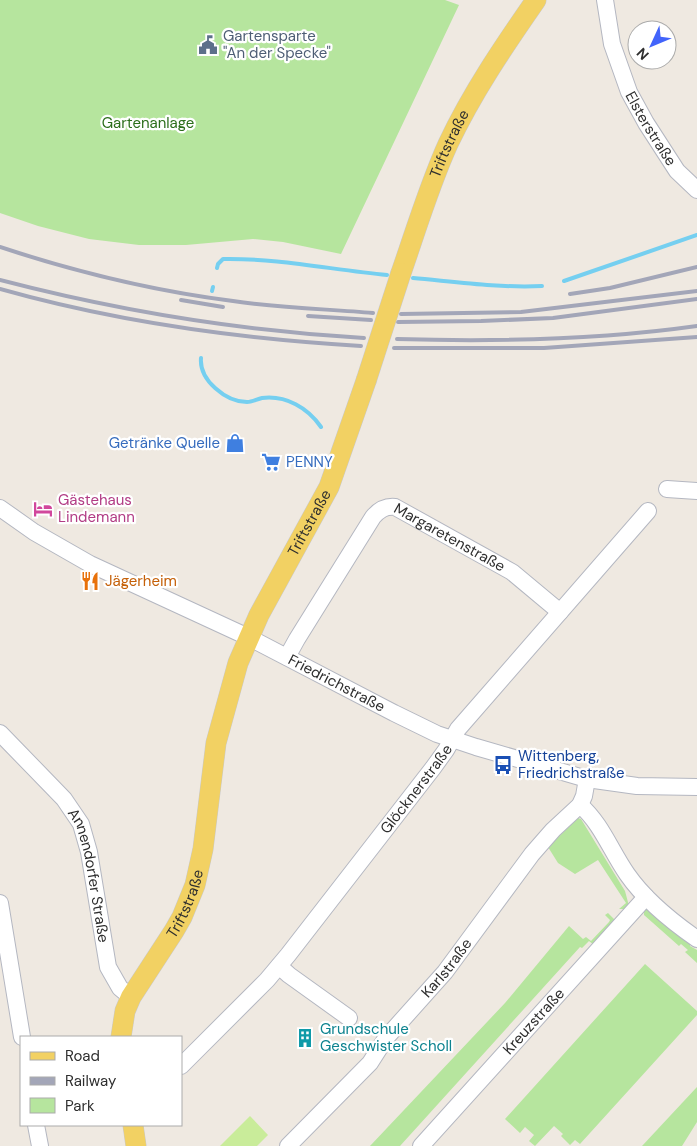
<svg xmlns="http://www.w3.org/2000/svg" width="697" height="1146" viewBox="0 0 697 1146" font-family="'DM Sans',sans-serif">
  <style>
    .green { fill: #b6e59e }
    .pitch { fill: #c9ec9a }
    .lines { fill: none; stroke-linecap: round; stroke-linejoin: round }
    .stream { stroke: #75cff0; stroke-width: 4 }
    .minor-casing { stroke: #b4b7c1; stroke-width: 18 }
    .major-casing { stroke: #c9c9c9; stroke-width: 21 }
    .minor { stroke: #fff; stroke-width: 16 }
    .major { stroke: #f2d163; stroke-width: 20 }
    .rail { stroke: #a3a6b8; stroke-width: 4 }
    .major-bridge-casing { stroke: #c9c9c9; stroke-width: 21; stroke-linecap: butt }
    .major-bridge { stroke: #f2d163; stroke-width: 20 }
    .labels { text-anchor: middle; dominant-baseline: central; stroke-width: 4.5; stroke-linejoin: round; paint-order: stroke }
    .service-label { font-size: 15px; fill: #4e5e75; stroke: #fff; text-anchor: start }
    .park-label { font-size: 15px; fill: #2c6e1b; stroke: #fff }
    .street-label { font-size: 15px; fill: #2e2e2e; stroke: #fff }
    .shop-label { font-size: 15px; fill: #366cbe; stroke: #fff; text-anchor: end }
    .hotel-label { font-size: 15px; fill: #b23c85; stroke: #fff; text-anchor: start }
    .food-label { font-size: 15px; fill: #c56008; stroke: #fff; text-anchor: start }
    .transit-label { font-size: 15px; fill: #164399; stroke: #fff; text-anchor: start }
    .culture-label { font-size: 15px; fill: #0d838f; stroke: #fff; text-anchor: start }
  </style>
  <rect width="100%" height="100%" fill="#efe9e1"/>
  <!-- green -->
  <g class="green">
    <polygon points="0,0 445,0 459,5 341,254 283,242 253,239 186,245 139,245 89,239 38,226 0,213"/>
    <polygon points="578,818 581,819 625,891 629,906 625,909 619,909 626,903 598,860 575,874 558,863 548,847"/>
    <polygon points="644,909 648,909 682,939 686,937 690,940 690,946 697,950 697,963 685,952 688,950 681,944 679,946 644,915"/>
    <polygon points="608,913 614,919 614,923 594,945 589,941 582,948 580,947 400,1146 370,1146 505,1003 569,926 583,939 586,937 591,941 609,922 610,920 605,915"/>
    <polygon points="645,964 697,1011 697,1015 580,1144 575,1140 570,1145 561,1136 563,1134 554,1126 535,1146 529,1141 534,1135 525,1127 520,1133 505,1119"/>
    <polygon points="697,1087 697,1122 682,1146 642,1146"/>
  </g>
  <!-- pitch -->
  <polygon class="pitch" points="250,1116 268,1135 257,1146 220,1146"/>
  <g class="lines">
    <!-- stream -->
    <g class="stream">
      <path d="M217,268L218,264L223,259C278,258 333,270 387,275"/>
      <path d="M413,278C457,282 499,288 542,286"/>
      <polyline points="564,281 697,235"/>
      <polyline points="212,291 213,287"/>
      <path d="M201,358C199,380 226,402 247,402C252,402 257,399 262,398C286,395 308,408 321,427"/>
    </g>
    <!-- minor casing -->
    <g class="minor-casing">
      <g id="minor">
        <path id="s1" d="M605,0L612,44L629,92L646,123L677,171L697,190"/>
        <polyline points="667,489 697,491"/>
        <path id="s2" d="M0,508L34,532L90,564L248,637L394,713L437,734L476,747L587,779L637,786L697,787"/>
        <path id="s3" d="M287,657L297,639L373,517C379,510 385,506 395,507L512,572L560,612"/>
        <path id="s4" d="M0,733L64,799L81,824L89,852L108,967L120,988L131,997"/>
        <path d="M580,805C601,823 611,851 627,874C645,900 671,921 697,939"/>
        <polyline points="0,903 22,1037"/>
        <polyline points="279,966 289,975 349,1018"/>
        <path id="s5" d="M181,1066L267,980L288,955L433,768L446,750L458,729L648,511"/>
        <polyline points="36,1125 40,1146"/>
        <path id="s6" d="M288,1146L370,1063L386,1038L445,972L532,854L553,830L580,805L584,796L587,779"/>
        <path id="s7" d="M421,1146L646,897"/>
      </g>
    </g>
    <!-- major casing -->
    <g class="major-casing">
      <g id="major">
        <path id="s8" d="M401,273C416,230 429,186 448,144C472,93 504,46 536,0"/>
        <path id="s9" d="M121,1037L125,1011L131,997L174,931L182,917L195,885L203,849L216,743L238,663L259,615L329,487L366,381"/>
        <polyline points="133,1125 136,1146"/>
      </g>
    </g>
    <!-- minor -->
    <use href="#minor" class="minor"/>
    <!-- major -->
    <use href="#major" class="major"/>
    <!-- rail -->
    <g class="rail">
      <path d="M0,247C76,272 154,291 233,301C280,308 327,309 373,313"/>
      <path d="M0,280C119,311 241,331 364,338"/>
      <path d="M0,289C117,322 240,339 361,346"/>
      <polyline points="570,294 610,288 697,267"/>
      <polyline points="181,300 223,307"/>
      <polyline points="401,314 521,312 697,291"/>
      <polyline points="308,316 371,320"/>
      <polyline points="398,322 481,321 553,318 697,299"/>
      <path d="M397,339C497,342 598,340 697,326"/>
      <polyline points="394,348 544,348 697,337"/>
    </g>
    <!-- major-bridge casing -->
    <g class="major-bridge-casing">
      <polyline id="major-bridge" points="366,381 401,273"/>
    </g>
    <!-- major-bridge -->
    <use href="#major-bridge" class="major-bridge"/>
  </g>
  <!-- icons -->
  <defs>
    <g id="civic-bare" transform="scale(1.5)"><path d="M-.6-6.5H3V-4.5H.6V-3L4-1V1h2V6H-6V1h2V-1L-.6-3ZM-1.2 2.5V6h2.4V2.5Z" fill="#5c6f8a" stroke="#fff" stroke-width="2.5" paint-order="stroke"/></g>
    <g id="shop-bare" transform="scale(1.5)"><path d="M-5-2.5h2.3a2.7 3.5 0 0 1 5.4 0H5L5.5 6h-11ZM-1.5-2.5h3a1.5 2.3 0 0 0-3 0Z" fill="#3f7fe0" stroke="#fff" stroke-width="2.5" paint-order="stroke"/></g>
    <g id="supermarket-bare" transform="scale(1.5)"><path d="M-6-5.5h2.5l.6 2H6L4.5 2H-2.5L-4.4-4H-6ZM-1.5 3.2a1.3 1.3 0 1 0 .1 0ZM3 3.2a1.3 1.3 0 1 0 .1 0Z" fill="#3f7fe0" stroke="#fff" stroke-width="2.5" paint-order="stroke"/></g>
    <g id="hotel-bare" transform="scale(1.5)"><path d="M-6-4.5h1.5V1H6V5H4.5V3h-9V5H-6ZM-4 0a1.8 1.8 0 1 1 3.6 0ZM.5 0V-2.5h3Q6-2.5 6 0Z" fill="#d1479c" stroke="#fff" stroke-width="2.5" paint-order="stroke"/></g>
    <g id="restaurant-bare" transform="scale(1.5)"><path d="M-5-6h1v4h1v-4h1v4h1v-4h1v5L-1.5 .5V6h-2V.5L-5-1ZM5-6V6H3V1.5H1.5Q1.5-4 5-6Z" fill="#e8710a" stroke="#fff" stroke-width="2.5" paint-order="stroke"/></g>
    <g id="bus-bare" transform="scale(1.5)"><path d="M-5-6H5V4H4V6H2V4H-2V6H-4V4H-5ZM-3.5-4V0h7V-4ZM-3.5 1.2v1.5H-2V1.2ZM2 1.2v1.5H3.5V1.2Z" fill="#1a4fb4" stroke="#fff" stroke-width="2.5" paint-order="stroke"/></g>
    <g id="building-bare" transform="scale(1.5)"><path d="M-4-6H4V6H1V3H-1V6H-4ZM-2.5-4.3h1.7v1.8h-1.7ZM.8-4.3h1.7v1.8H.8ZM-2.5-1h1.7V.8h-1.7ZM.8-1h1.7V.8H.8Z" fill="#0f9aa8" stroke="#fff" stroke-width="2.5" paint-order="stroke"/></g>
  </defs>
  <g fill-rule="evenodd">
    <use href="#civic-bare" x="208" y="45"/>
    <use href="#shop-bare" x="235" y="443"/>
    <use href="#supermarket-bare" x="271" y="462"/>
    <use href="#hotel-bare" x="43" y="509"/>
    <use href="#restaurant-bare" x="90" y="581"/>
    <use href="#bus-bare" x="503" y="765"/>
    <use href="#building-bare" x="305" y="1038"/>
  </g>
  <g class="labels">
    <!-- service labels -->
    <g class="service-label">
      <text x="223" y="36">Gartensparte<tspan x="223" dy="17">"An der Specke"</tspan></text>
    </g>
    <!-- park labels -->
    <g class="park-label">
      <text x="148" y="123">Gartenanlage</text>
    </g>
    <!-- street labels -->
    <g class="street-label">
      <text stroke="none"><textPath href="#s1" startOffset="138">Elsterstraße</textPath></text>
      <text stroke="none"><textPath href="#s8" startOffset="138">Triftstraße</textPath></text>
      <text stroke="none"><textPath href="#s9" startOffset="555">Triftstraße</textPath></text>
      <text stroke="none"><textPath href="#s3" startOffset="252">Margaretenstraße</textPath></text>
      <text stroke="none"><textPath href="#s2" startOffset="380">Friedrichstraße</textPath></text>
      <text stroke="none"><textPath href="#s5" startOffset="364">Glöcknerstraße</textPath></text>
      <text stroke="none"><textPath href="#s4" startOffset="174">Annendorfer Straße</textPath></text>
      <text stroke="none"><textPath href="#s9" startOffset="150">Triftstraße</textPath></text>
      <text stroke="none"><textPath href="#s6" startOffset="239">Karlstraße</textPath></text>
      <text stroke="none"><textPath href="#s7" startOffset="168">Kreuzstraße</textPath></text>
    </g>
    <!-- shop labels -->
    <g class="shop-label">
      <text x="220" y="443">Getränke Quelle</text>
      <text x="286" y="462" text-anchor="start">PENNY</text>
    </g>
    <!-- hotel labels -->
    <g class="hotel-label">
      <text x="58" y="500">Gästehaus<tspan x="58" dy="17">Lindemann</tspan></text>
    </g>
    <!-- food labels -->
    <g class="food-label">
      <text x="105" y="581">Jägerheim</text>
    </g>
    <!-- transit labels -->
    <g class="transit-label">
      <text x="518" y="756">Wittenberg,<tspan x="518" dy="17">Friedrichstraße</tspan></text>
    </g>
    <!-- culture labels -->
    <g class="culture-label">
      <text x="320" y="1029">Grundschule<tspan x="320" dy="17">Geschwister Scholl</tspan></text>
    </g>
  </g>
  <!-- legend -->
  <rect x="20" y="1036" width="162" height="90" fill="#ffffff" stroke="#ababab"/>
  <rect x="30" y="1052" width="25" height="8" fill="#f2d163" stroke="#ababab"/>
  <text x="65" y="1061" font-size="15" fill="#2e2e2e">Road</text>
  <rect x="30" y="1077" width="25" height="8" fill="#a3a6b8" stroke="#ababab"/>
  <text x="65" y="1086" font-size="15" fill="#2e2e2e">Railway</text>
  <rect x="30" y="1098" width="25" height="15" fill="#b6e59e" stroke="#ababab"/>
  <text x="65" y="1111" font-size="15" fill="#2e2e2e">Park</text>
  <!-- north arrow -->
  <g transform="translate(652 45) rotate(226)"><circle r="24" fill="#ffffff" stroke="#ababab"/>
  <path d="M0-4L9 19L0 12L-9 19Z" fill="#4264fb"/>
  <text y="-8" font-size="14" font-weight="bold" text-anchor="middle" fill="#2e2e2e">N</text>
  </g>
</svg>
